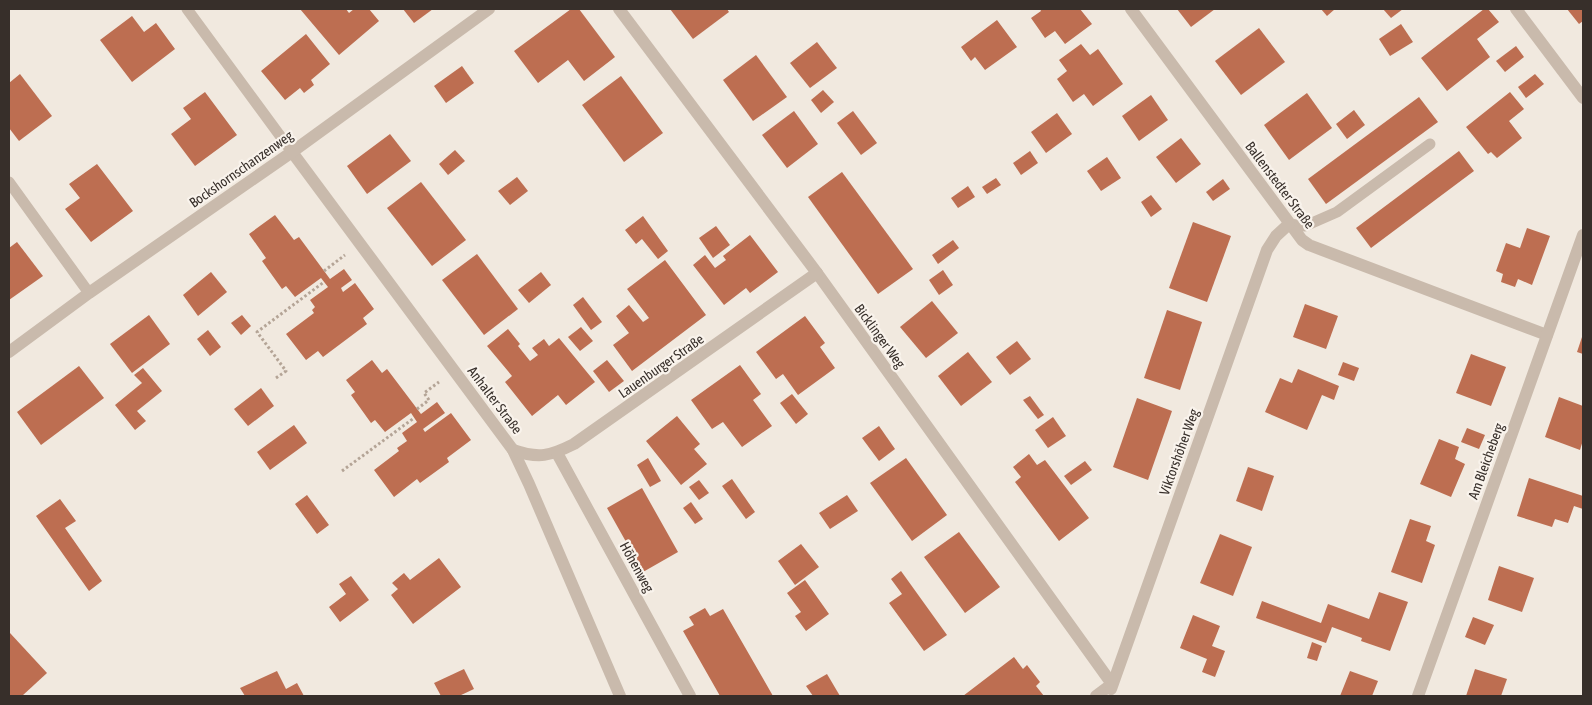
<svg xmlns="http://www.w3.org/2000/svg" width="1592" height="705" viewBox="0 0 1592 705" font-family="'Asap Condensed',sans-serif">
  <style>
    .building { fill: #bd6e51 }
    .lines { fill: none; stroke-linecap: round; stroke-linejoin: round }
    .path { stroke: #b4a496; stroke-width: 3; stroke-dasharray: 2.5 2.5; stroke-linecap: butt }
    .lane { stroke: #c9baac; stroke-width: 11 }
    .street { stroke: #c9baac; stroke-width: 12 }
    .labels { text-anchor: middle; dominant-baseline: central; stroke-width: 4.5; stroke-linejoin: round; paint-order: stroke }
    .street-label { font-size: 14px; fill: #372f2a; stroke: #f9f3ec }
  </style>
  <rect width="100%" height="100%" fill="#f1e9df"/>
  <!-- building -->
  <g class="building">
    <polygon points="300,9 346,9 349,13 354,9 369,9 379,21 339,55"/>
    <polygon points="403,9 433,9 414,23"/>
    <polygon points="571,9 579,9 615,57 584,81 568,60 538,83 514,51"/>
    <polygon points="670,9 727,9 729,12 693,39"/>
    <polygon points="1040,9 1080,9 1092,24 1065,44 1055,31 1045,38 1031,18 1041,11"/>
    <polygon points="1177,9 1215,9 1191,27"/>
    <polygon points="1321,9 1335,9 1327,16"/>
    <polygon points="1383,9 1403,9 1391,18"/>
    <polygon points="1484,9 1488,9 1499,22 1477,39 1490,57 1447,91 1421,58"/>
    <polygon points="1567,9 1583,9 1583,21 1579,24"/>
    <polygon points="132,16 144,32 156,23 175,49 132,82 100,40"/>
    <polygon points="997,20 1017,47 985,70 975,57 971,61 961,47"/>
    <polygon points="1401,24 1413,42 1390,56 1379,39"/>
    <polygon points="1259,28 1285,62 1241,95 1215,61"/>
    <polygon points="306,34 330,64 311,80 314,85 304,93 300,88 285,100 261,71"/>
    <polygon points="817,42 837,68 810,88 790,63"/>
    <polygon points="1081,44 1090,55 1098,49 1123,84 1093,106 1084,94 1073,102 1057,79 1067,71 1059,60"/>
    <polygon points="1516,46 1524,57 1505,72 1496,61"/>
    <polygon points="756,55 787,97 753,121 723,80"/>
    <polygon points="462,66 474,83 446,103 434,86"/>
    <polygon points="20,74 52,116 19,141 9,128 9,83"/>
    <polygon points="1535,74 1544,84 1526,98 1518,87"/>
    <polygon points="621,76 663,133 624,162 582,105"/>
    <polygon points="823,90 834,102 821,113 811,100"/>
    <polygon points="205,92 237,135 195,166 171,134 191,119 183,108"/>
    <polygon points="1510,92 1524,109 1509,121 1522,138 1497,158 1491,152 1488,154 1466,127"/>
    <polygon points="1307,93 1332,128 1289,160 1264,125"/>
    <polygon points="1151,95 1168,120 1139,141 1122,116"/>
    <polygon points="1419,97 1438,122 1326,204 1308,179"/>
    <polygon points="1354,110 1365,125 1347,139 1336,124"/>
    <polygon points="794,111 818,144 787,168 762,135"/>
    <polygon points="853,111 877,143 861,155 837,123"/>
    <polygon points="1057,113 1072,134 1046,153 1031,132"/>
    <polygon points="390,134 411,161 367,194 347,166"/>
    <polygon points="1181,138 1201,164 1176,183 1156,157"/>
    <polygon points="455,150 465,161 448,175 439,164"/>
    <polygon points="1030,151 1038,163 1021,175 1013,163"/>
    <polygon points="1459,151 1474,171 1371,248 1356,228"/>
    <polygon points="1107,157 1121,178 1101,191 1087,171"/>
    <polygon points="97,164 133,211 91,242 65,209 80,198 69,184"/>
    <polygon points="842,172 913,269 878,294 808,197"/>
    <polygon points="517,177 528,191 510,205 498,191"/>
    <polygon points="996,178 1001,185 987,194 982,187"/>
    <polygon points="1223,179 1230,189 1213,201 1206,192"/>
    <polygon points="421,182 466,240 432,266 387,208"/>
    <polygon points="968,186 975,197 958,208 951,198"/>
    <polygon points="1151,195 1162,209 1151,217 1141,202"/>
    <polygon points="275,215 294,240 299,237 330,279 344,269 352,280 341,288 343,292 355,283 374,309 363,318 367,324 323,357 318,351 306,360 286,334 314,313 312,310 315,307 310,300 328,287 321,278 295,297 286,286 282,289 262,261 266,258 249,234"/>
    <polygon points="643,216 668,251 658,259 642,239 636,244 625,230"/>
    <polygon points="1193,222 1231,236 1207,302 1169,288"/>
    <polygon points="716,226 730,245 713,258 699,238"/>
    <polygon points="1527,228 1550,236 1532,285 1518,279 1515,287 1501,282 1503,274 1496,271 1506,243 1520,248"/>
    <polygon points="750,235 778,272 750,293 746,288 724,305 693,265 705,255 715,268 726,260 723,256"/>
    <polygon points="953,240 959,248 938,264 932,255"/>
    <polygon points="17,242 43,276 9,300 9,248"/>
    <polygon points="477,254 518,309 484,335 442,280"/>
    <polygon points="665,260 706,315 632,371 613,345 629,333 616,316 629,305 643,322 649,318 627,289"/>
    <polygon points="943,270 953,285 939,295 929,280"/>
    <polygon points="211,272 227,292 198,316 183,295"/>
    <polygon points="541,272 551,285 529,303 518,290"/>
    <polygon points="583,297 602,322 591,330 573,305"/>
    <polygon points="932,301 958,333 926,358 900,327"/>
    <polygon points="1305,304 1338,316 1326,349 1293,337"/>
    <polygon points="1167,310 1202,322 1180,390 1144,378"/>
    <polygon points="149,315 170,344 132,373 110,344"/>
    <polygon points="242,315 251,326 241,335 231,323"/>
    <polygon points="805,316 825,343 820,347 835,368 798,395 783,374 776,379 756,352"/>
    <polygon points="581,327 593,341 580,351 568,337"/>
    <polygon points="508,329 520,344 518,346 530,361 538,355 532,348 544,339 549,346 559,338 595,382 566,405 558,395 532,416 505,382 512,376 487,346"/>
    <polygon points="208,330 221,347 210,356 197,339"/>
    <polygon points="1583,334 1583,354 1577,352"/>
    <polygon points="1017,341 1031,359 1010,375 996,357"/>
    <polygon points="968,352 992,382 961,406 938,376"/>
    <polygon points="1471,354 1506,367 1491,406 1456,393"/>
    <polygon points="372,360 382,373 387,369 421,414 437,402 445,413 423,429 425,432 451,413 471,440 447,458 449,462 420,483 417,479 394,497 374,470 399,451 397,448 407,441 402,433 417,422 411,413 385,432 375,420 371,423 351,395 355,392 346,380"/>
    <polygon points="607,360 624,381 609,392 593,371"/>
    <polygon points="1343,362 1359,368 1354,381 1338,375"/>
    <polygon points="740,365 761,394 753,400 772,426 742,447 723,422 712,429 691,400"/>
    <polygon points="79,366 104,398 41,445 17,412"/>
    <polygon points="143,368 162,391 137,411 146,421 135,430 115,405 142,383 134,375"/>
    <polygon points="1298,369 1339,386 1334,400 1322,395 1307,430 1265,412 1280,378 1292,383"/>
    <polygon points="261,388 274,406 248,426 234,409"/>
    <polygon points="792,394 808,414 796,424 780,403"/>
    <polygon points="1030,396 1044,415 1038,419 1023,400"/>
    <polygon points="1559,397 1583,406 1583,440 1580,450 1545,437"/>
    <polygon points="1137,398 1172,411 1148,480 1113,467"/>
    <polygon points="677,416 700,444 694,449 707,464 681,485 646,441"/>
    <polygon points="1053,417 1066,436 1048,448 1035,430"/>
    <polygon points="294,425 307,443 270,470 257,452"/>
    <polygon points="879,426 895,449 879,461 862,438"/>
    <polygon points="1467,428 1485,435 1479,449 1461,442"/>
    <polygon points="1439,439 1459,447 1455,459 1465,464 1451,497 1420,484"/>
    <polygon points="1029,454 1037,465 1045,460 1089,518 1059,541 1015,482 1021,477 1013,467"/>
    <polygon points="648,458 661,481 650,487 637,465"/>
    <polygon points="906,458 947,515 912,541 870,483"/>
    <polygon points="1085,461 1092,470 1071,485 1064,476"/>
    <polygon points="1248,467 1274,476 1262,511 1236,501"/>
    <polygon points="1529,478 1583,496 1583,509 1574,506 1568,523 1555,519 1552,527 1517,516"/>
    <polygon points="732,479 755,512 746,519 722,486"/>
    <polygon points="699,480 709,493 699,500 689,487"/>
    <polygon points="642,488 678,552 643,572 607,508"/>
    <polygon points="307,495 329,525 317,534 295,504"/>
    <polygon points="847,495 858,511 830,529 819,513"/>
    <polygon points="60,499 76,521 65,528 102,581 89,591 36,516"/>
    <polygon points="691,502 703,519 695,524 683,508"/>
    <polygon points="1410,519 1431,526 1426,541 1435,545 1422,583 1391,572"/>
    <polygon points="959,532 1000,587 965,613 924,557"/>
    <polygon points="1220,534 1252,547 1233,596 1200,583"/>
    <polygon points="801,544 819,567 795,585 778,561"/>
    <polygon points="439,558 461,587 413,624 391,595 398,589 392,583 404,573 410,580"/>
    <polygon points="1499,566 1534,578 1522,612 1488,600"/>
    <polygon points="901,571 947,635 924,651 889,603 902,594 891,579"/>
    <polygon points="351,576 369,600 340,622 329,607 346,594 339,584"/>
    <polygon points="805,580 829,614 806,631 795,616 801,612 787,593"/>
    <polygon points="1379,592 1408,602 1390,651 1361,641 1362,638 1332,627 1326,643 1256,618 1262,601 1321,623 1328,604 1369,619"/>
    <polygon points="705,608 710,616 723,609 773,696 720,696 683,631 694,625 689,617"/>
    <polygon points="1193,615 1220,626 1212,646 1225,651 1215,677 1202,672 1207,659 1180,648"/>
    <polygon points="1473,617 1494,625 1485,645 1465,637"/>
    <polygon points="10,633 47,673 22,696 9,696"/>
    <polygon points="1312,642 1322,646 1317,661 1307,658"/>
    <polygon points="1014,657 1023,669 1027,665 1040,682 1036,686 1044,696 963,696"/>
    <polygon points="464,669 474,689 459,696 441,696 434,683"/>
    <polygon points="1475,669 1507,679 1501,696 1466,696"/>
    <polygon points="277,671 286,689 297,683 304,696 245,696 240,688"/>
    <polygon points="1350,671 1378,681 1372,696 1340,696"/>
    <polygon points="827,674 840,696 813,696 806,686"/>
  </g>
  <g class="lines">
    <!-- path -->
    <g class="path">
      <polyline points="324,271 345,255"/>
      <polyline points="276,378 286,371 257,332 324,282"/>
      <polyline points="417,409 429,400 424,393 439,382"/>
      <polyline points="342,471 414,418"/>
    </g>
    <!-- lane -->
    <g class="lane">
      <polyline points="187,9 292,152"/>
      <polyline points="9,182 89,293"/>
      <polyline points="1289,224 1305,226 1337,212 1430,144"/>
    </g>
    <!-- street -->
    <g class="street">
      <polyline points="619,9 817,273 1112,684 1096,696"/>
      <polyline points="1131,9 1302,240 1309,245 1547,335"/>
      <polyline points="1516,9 1583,98"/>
      <polyline points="292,152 513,450 529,484 620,696"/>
      <polyline points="9,352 89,293 292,152 489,9"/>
      <path d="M513,450C539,459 550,456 574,444L817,273"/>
      <polyline points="557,453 690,696"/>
      <polyline points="1111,689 1267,250 1276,236 1289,224"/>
      <polyline points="1418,696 1583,235"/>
    </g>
  </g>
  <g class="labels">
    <!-- street labels -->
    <g class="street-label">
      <text transform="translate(241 169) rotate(-35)">Bockshornschanzenweg</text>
      <text transform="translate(1280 185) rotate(53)">Ballenstedter Straße</text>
      <text transform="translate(880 336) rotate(54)">Bicklinger Weg</text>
      <text transform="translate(661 366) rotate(-35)">Lauenburger Straße</text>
      <text transform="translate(495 400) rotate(53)">Anhalter Straße</text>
      <text transform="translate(1179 452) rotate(-70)">Viktorshöher Weg</text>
      <text transform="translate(1486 461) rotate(-70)">Am Bleicheberg</text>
      <text transform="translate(637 567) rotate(61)">Höhenweg</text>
    </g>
  </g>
  <!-- border -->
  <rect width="1592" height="705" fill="none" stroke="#372f2a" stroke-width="20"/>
</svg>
